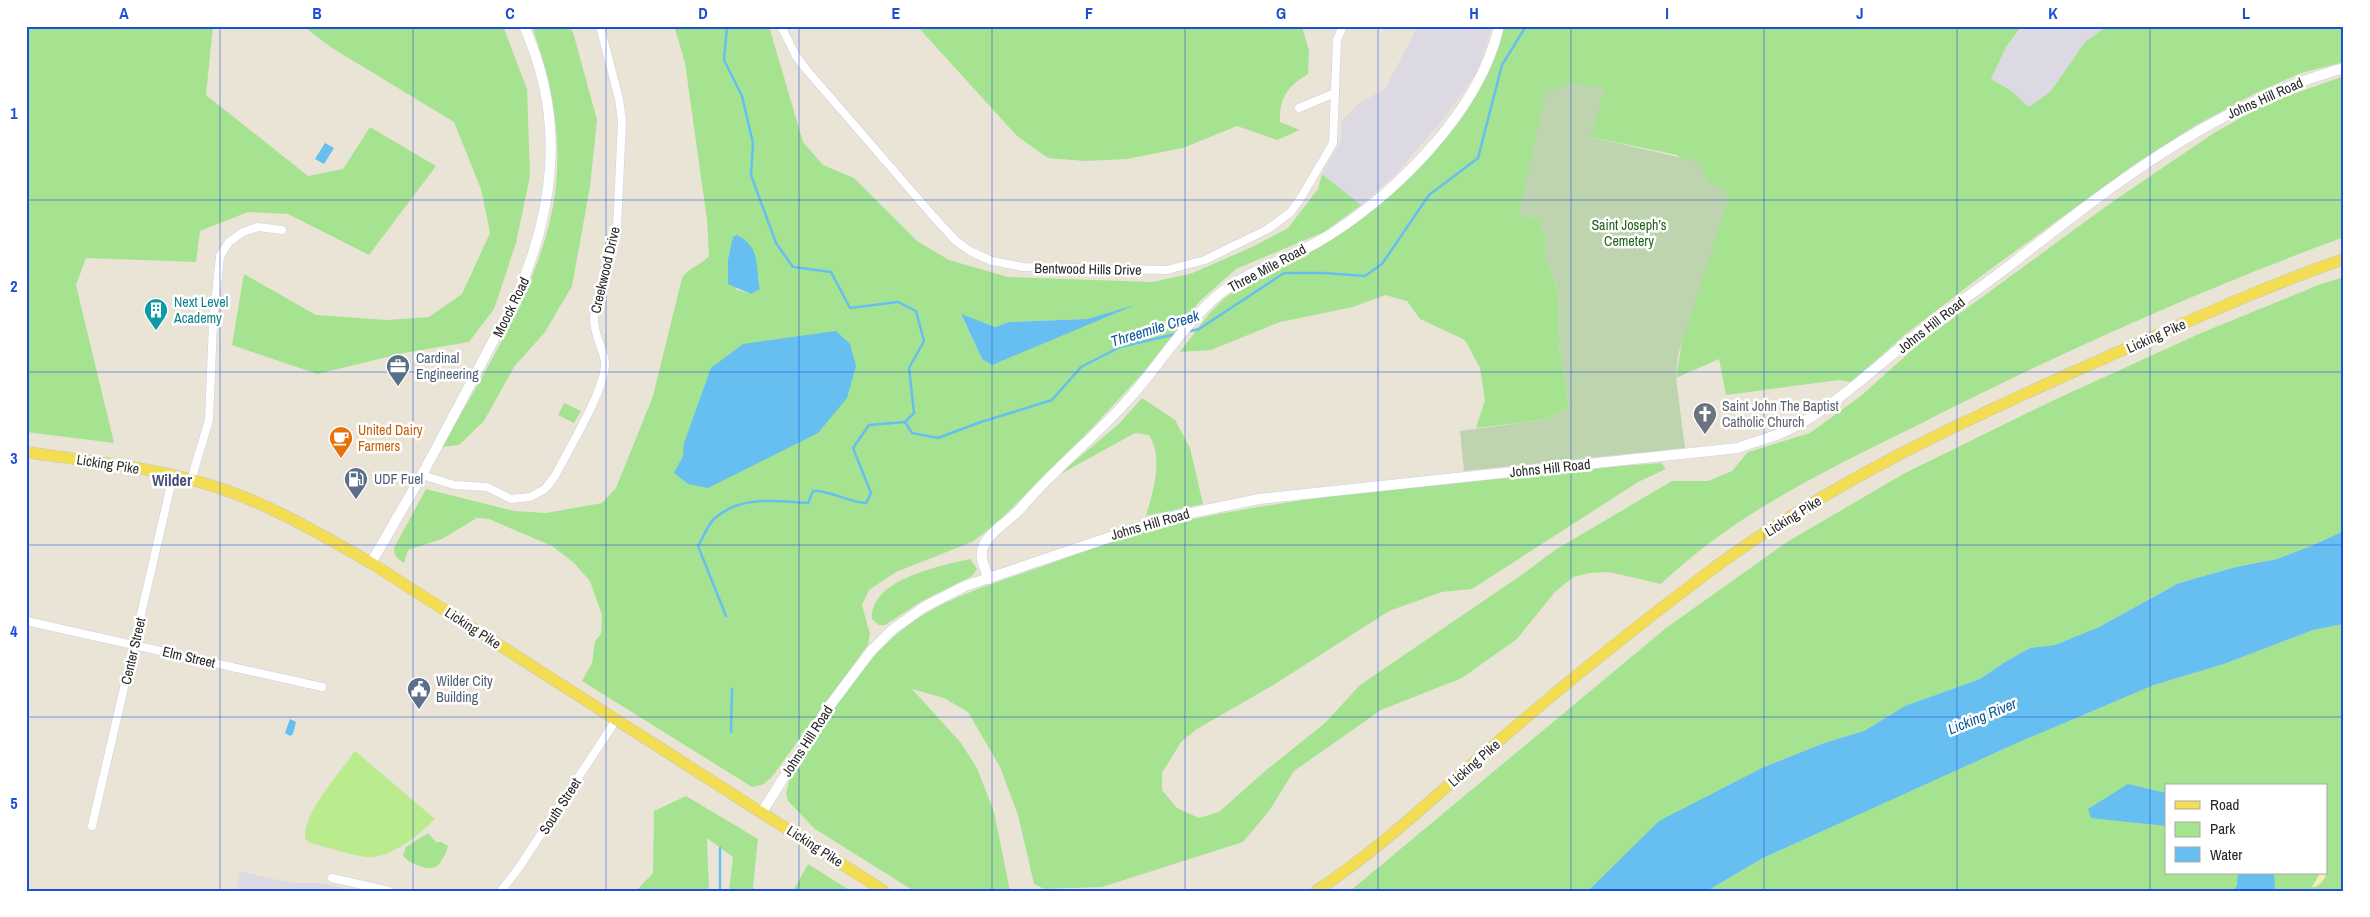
<svg xmlns="http://www.w3.org/2000/svg" width="2370" height="917" viewBox="0 0 2370 917" font-family="'Archivo Narrow',sans-serif">
  <style>
    .industrial { fill: #dcd9e2 }
    .green { fill: #a5e391; fill-rule: evenodd }
    .sand { fill: #f1eeb8 }
    .cemetery { fill: #bdd4ae }
    .pitch { fill: #baeb8c }
    .water { fill: #66bef1 }
    .lines { fill: none; stroke-linecap: round; stroke-linejoin: round }
    .stream { stroke: #66bef1; stroke-width: 2.5 }
    .street-casing { stroke: #cdcee1; stroke-width: 9 }
    .secondary-casing { stroke: #cdcee1; stroke-width: 11 }
    .primary-casing { stroke: #c7c7c7; stroke-width: 12 }
    .street { stroke: #fff; stroke-width: 8 }
    .secondary { stroke: #fff; stroke-width: 10 }
    .primary { stroke: #f3dd53; stroke-width: 11 }
    .grid { fill: none; stroke: #1d4ed8; stroke-width: 1; stroke-opacity: 0.55 }
    .labels { text-anchor: middle; dominant-baseline: central; stroke-width: 5; stroke-linejoin: round; paint-order: stroke }
    .street-label { font-size: 14px; fill: #272727; stroke: #fff }
    .park-label { font-size: 14px; fill: #1f6317; stroke: #fff }
    .culture-label { font-size: 14px; fill: #0d838f; stroke: #fff; text-anchor: start }
    .service-label { font-size: 14px; fill: #4e5e75; stroke: #fff; text-anchor: start }
    .worship-label { font-size: 14px; fill: #5b616d; stroke: #fff; text-anchor: start }
    .food-label { font-size: 14px; fill: #c56008; stroke: #fff; text-anchor: start }
    .water-label { font-size: 15px; font-style: italic; fill: #0a5997; stroke: #fff }
    .quarter-label { font-size: 16px; font-weight: bold; fill: #474b78; stroke: #fff }
    .neatline { fill: none; stroke: #1d4ed8; stroke-width: 2 }
    .grid-label { font-size: 16px; text-anchor: middle; font-weight: bold; fill: #1d4ed8 }
  </style>
  <rect width="100%" height="100%" fill="#eae4d7"/>
  <!-- industrial -->
  <g class="industrial">
    <polygon points="1418,26 1492,26 1478,71 1444,118 1395,175 1361,205 1322,174 1342,139 1341,122 1359,103 1385,89"/>
    <polygon points="2025,26 2107,26 2085,42 2051,91 2029,107 2010,90 1991,79 2006,47"/>
    <polygon points="240,871 291,883 322,883 355,891 236,891"/>
  </g>
  <!-- green -->
  <g class="green">
    <polygon points="26,26 213,26 206,95 308,176 343,169 370,127 436,166 369,255 288,214 248,212 200,231 196,262 86,258 76,285 114,443 26,432"/>
    <polygon points="303,26 503,26 527,89 530,176 516,243 494,309 469,342 404,353 317,374 232,345 244,274 316,315 387,320 429,317 462,294 490,233 481,189 454,122 332,48"/>
    <path d="M532,26H568L573,32L597,120L590,187L572,286L545,332L514,367L484,421L459,445L442,447C488,364 553,268 557,171C560,122 548,73 532,26Z"/>
    <path d="M674,26H769L803,142L823,165L854,178L917,241L949,260L1008,277L1152,282L1190,274L1250,248L1288,228L1318,189L1322,174L1361,205L1324,232L1236,269L1199,302L1142,374L1092,428L996,524L972,542L896,572L869,590L862,605L870,634L868,645L771,778L762,785L752,787L582,681L592,663L595,641L601,634L602,615L590,581L574,563L552,546L489,519L477,518L442,539L408,550L404,563C397,558 394,556 394,548L426,489L514,511L546,513L602,503L616,488L653,396L682,278C689,267 700,266 709,256L707,220L685,63ZM758,278L760,288L751,294L735,289ZM1130,307L982,359L961,315L995,327L1009,322L1087,319ZM683,456L688,484L675,473Z"/>
    <path d="M917,26H1302L1309,51L1308,74C1288,86 1279,98 1280,122L1300,130L1277,140L1237,126L1183,148L1127,159L1085,161L1048,158L1017,136Z"/>
    <path d="M1504,26H2022L2006,47L1991,79L2010,90L2029,107L2051,91L2085,42L2107,26H2344V62L2301,73L2254,94L2196,125L2135,164L1988,271L1907,333L1851,382L1839,380L1726,395L1719,359L1676,378L1708,183L1677,155L1591,137L1518,215L1538,218L1545,238L1546,260L1558,291L1559,343L1569,407L1547,419L1476,428L1485,400L1480,368L1465,340L1420,319L1407,301L1385,295L1353,307L1280,322L1211,350L1180,352C1194,334 1208,312 1226,297C1234,291 1244,287 1252,282C1278,267 1306,254 1331,238C1405,194 1485,112 1504,26Z"/>
    <path d="M2344,76V237C2197,291 2055,355 1916,426C1823,472 1737,512 1661,584L1609,572L1590,573L1573,577L1555,592L1517,639L1462,678L1381,710L1294,771L1269,811L1243,842L1102,887L1044,889L1034,884L1018,815L1000,767L968,712L944,698L912,689L961,743L977,768L994,812L1010,891H914L815,829L788,801L786,793L789,781C821,731 850,674 897,634C937,600 992,584 1041,567C1084,552 1129,532 1174,523C1321,491 1472,482 1621,466L1661,463L1666,469L1638,482L1472,589L1442,592L1389,611L1275,684L1197,729L1181,742L1162,773V790L1177,808L1199,818L1219,812L1264,772L1325,723L1360,685L1523,574L1555,550L1672,481H1708L1732,471L1748,452L1810,433L1862,395L1922,341L2112,202L2214,133L2265,104Z"/>
    <polygon points="2344,277 2344,531 2311,546 2277,559 2236,567 2179,583 2099,627 2055,645 2030,648 2005,662 1980,679 1905,706 1864,731 1824,743 1764,767 1609,871 1588,891 1350,891 1666,628 1787,542 1905,473 2054,400 2201,333 2321,284"/>
    <path d="M1142,398L1175,420L1190,448L1203,504L1146,516C1153,491 1164,459 1149,435L1135,433L1057,476L1120,423Z"/>
    <polygon points="564,403 581,411 574,423 558,415"/>
    <path d="M970,559L977,569L972,576L922,601L885,625H879L872,619C870,579 940,566 970,559Z"/>
    <path d="M2344,624V891H1707L1763,858L2017,743L2154,685L2224,664L2313,630ZM2166,786H2326V873H2166Z"/>
    <polygon points="686,796 758,839 753,887 755,891 729,891 733,857 707,838 709,891 636,891 653,873 654,811"/>
    <path d="M428,833L436,842H441L448,846C447,851 441,864 436,867C427,871 407,863 403,855L406,847Z"/>
    <polygon points="808,864 851,891 793,891"/>
  </g>
  <!-- sand -->
  <path class="sand" d="M2326,871C2327,878 2319,888 2312,887L2320,873H2326Z"/>
  <!-- cemetery -->
  <polygon class="cemetery" points="1572,83 1605,88 1591,137 1700,162 1708,183 1725,188 1728,200 1678,355 1676,378 1685,448 1464,471 1460,431 1547,419 1569,407 1559,343 1558,291 1546,260 1545,238 1538,218 1518,215 1546,91"/>
  <!-- pitch -->
  <path class="pitch" d="M355,751L435,819C419,835 397,853 374,857C364,859 323,846 310,843L305,838C304,811 339,774 355,751Z"/>
  <!-- water -->
  <g class="water">
    <polygon points="325,143 334,148 324,164 315,159"/>
    <path d="M737,235C761,247 755,265 760,289L751,294L728,284V260L733,237Z"/>
    <polygon points="1135,305 992,365 982,359 961,314 995,327 1009,322 1087,319"/>
    <polygon points="836,331 850,344 856,366 847,398 818,433 708,488 688,484 674,473 683,456 684,443 711,368 743,344"/>
    <polygon points="2344,531 2344,624 2313,630 2224,664 2154,685 2017,743 1763,858 1707,891 1588,891 1659,821 1764,767 1824,743 1864,731 1905,706 1980,679 2005,662 2030,648 2055,645 2099,627 2179,583 2236,567 2277,559 2311,546"/>
    <polygon points="290,719 296,722 293,734 290,736 285,733"/>
    <polygon points="2128,784 2166,793 2166,826 2091,818 2088,809"/>
    <polygon points="2238,873 2274,873 2275,891 2233,891 2237,885"/>
  </g>
  <g class="lines">
    <!-- stream -->
    <g class="stream">
      <polyline points="727,26 724,60 742,96 753,143 751,175 776,243 793,267 831,272 850,308 898,302 916,311 924,341 909,368 914,413 905,422"/>
      <polyline points="1186,332 1199,329 1284,273 1324,273 1365,276 1382,264 1429,195 1478,158 1502,65 1526,26"/>
      <path d="M726,616L698,546C703,538 707,526 714,519C740,495 776,501 808,503L813,491C831,490 846,502 866,503L871,493L853,448L869,425L905,422L912,433L938,438L978,423L1052,400L1081,367L1120,347L1176,334"/>
      <polyline points="731,732 732,689"/>
      <polyline points="720,848 720,891"/>
    </g>
    <!-- street casing -->
    <g class="street-casing">
      <g id="street">
        <polyline points="781,26 796,56 805,68 933,216 956,241 970,251 992,261 1023,267 1167,270 1205,260 1268,229 1291,212 1302,196 1333,143 1337,40 1343,26"/>
        <polyline points="1299,108 1335,93"/>
        <path d="M422,475L454,485L487,487L511,499L530,497L545,489L555,476C568,450 604,392 605,365C606,352 593,337 594,317L617,228L622,121L619,99L600,26"/>
        <polyline points="191,480 209,420 213,323 220,256 229,242 243,232 258,227 282,230"/>
        <polyline points="26,621 322,687"/>
        <polyline points="92,826 173,476"/>
        <polyline points="332,878 389,891"/>
        <polyline points="501,891 520,866 616,720"/>
      </g>
    </g>
    <!-- secondary casing -->
    <g class="secondary-casing">
      <g id="secondary">
        <path d="M371,563L422,475L515,300C555,210 566,119 524,26"/>
        <path d="M989,579C985,568 978,556 984,545C992,529 1011,520 1022,507C1054,469 1094,438 1127,401C1159,366 1185,321 1222,292C1251,270 1285,260 1316,243C1391,200 1480,112 1499,26"/>
        <path d="M762,812L828,708L871,651L892,630L924,607L965,586L1167,518L1259,499L1738,448C1755,441 1772,438 1788,430C1838,405 1877,365 1921,331C1950,309 1980,288 2009,266C2112,185 2215,104 2344,68"/>
      </g>
    </g>
    <!-- primary casing -->
    <g class="primary-casing">
      <g id="primary">
        <path d="M26,452C85,461 146,466 203,483C263,500 317,532 371,563L884,891"/>
        <path d="M1316,891C1377,851 1431,800 1486,752C1558,689 1633,629 1710,571C1831,481 1969,418 2107,357C2185,323 2263,287 2344,259"/>
      </g>
    </g>
    <!-- street -->
    <use href="#street" class="street"/>
    <!-- secondary -->
    <use href="#secondary" class="secondary"/>
    <!-- primary -->
    <use href="#primary" class="primary"/>
  </g>
  <!-- grid -->
  <path class="grid" d="M220,26V891M413,26V891M606,26V891M799,26V891M992,26V891M1185,26V891M1378,26V891M1571,26V891M1764,26V891M1957,26V891M2150,26V891M26,200H2344M26,372H2344M26,545H2344M26,717H2344"/>
  <!-- icons -->
  <defs>
    <g id="building-pin" transform="scale(1.25)"><path d="M0 17L-7.5 6A9.5 9.5 0 1 1 7.5 6Z" fill="#0f9aa8" stroke="#fff"/><path d="M-4-6H4V6H1V3H-1V6H-4ZM-2.5-4.3h1.7v1.8h-1.7ZM.8-4.3h1.7v1.8H.8ZM-2.5-1h1.7V.8h-1.7ZM.8-1h1.7V.8H.8Z" fill="#fff"/></g>
    <g id="office-pin" transform="scale(1.25)"><path d="M0 17L-7.5 6A9.5 9.5 0 1 1 7.5 6Z" fill="#5c6f8a" stroke="#fff"/><path d="M-6-3h4V-5.5h4V-3h4V5H-6ZM-1-4.5V-3h2v-1.5ZM-6 0V1H6V0Z" fill="#fff"/></g>
    <g id="church-pin" transform="scale(1.25)"><path d="M0 17L-7.5 6A9.5 9.5 0 1 1 7.5 6Z" fill="#6b7280" stroke="#fff"/><path d="M-1.2-6h2.4v3.5h3.3v2.4h-3.3V6h-2.4V-.1h-3.3v-2.4h3.3Z" fill="#fff"/></g>
    <g id="cafe-pin" transform="scale(1.25)"><path d="M0 17L-7.5 6A9.5 9.5 0 1 1 7.5 6Z" fill="#e8710a" stroke="#fff"/><path d="M-5.5-4.5H6V0H3Q3 3.5 0 3.5H-2.5Q-5.5 3.5-5.5 0ZM3-3.2v2h1.7v-2ZM-6 4.5H4V6H-6Z" fill="#fff"/></g>
    <g id="fuel-pin" transform="scale(1.25)"><path d="M0 17L-7.5 6A9.5 9.5 0 1 1 7.5 6Z" fill="#5c6f8a" stroke="#fff"/><path d="M-5.5-6h7V0h2V4h1.3V-2.5L3-4.5l.8-.8L6-3V5H2.5V1h-1V6h-7ZM-4.2-4.7v3.2H.2V-4.7Z" fill="#fff"/></g>
    <g id="civic-pin" transform="scale(1.25)"><path d="M0 17L-7.5 6A9.5 9.5 0 1 1 7.5 6Z" fill="#5c6f8a" stroke="#fff"/><path d="M-.6-6.5H3V-4.5H.6V-3L4-1V1h2V6H-6V1h2V-1L-.6-3ZM-1.2 2.5V6h2.4V2.5Z" fill="#fff"/></g>
  </defs>
  <g fill-rule="evenodd">
    <use href="#building-pin" x="156" y="310"/>
    <use href="#office-pin" x="398" y="366"/>
    <use href="#church-pin" x="1705" y="414"/>
    <use href="#cafe-pin" x="341" y="438"/>
    <use href="#fuel-pin" x="356" y="479"/>
    <use href="#civic-pin" x="419" y="689"/>
  </g>
  <g class="labels">
    <!-- street labels -->
    <g class="street-label">
      <text transform="translate(2265 98) rotate(-24)">Johns Hill Road</text>
      <text transform="translate(1267 268) rotate(-28)">Three Mile Road</text>
      <text transform="translate(1088 269) rotate(1)">Bentwood Hills Drive</text>
      <text transform="translate(605 270) rotate(-77)">Creekwood Drive</text>
      <text transform="translate(511 307) rotate(-64)">Moock Road</text>
      <text transform="translate(1931 325) rotate(-38)">Johns Hill Road</text>
      <text transform="translate(2156 336) rotate(-24)">Licking Pike</text>
      <text transform="translate(108 464) rotate(9)">Licking Pike</text>
      <text transform="translate(1550 468) rotate(-6)">Johns Hill Road</text>
      <text transform="translate(1793 516) rotate(-32)">Licking Pike</text>
      <text transform="translate(1150 524) rotate(-16)">Johns Hill Road</text>
      <text transform="translate(473 628) rotate(33)">Licking Pike</text>
      <text transform="translate(133 651) rotate(-77)">Center Street</text>
      <text transform="translate(189 657) rotate(13)">Elm Street</text>
      <text transform="translate(807 741) rotate(-57)">Johns Hill Road</text>
      <text transform="translate(1474 763) rotate(-41)">Licking Pike</text>
      <text transform="translate(560 806) rotate(-57)">South Street</text>
      <text transform="translate(815 846) rotate(33)">Licking Pike</text>
    </g>
    <!-- park labels -->
    <g class="park-label">
      <text x="1629" y="225">Saint Joseph’s<tspan x="1629" dy="16">Cemetery</tspan></text>
    </g>
    <!-- culture labels -->
    <g class="culture-label">
      <text x="174" y="302">Next Level<tspan x="174" dy="16">Academy</tspan></text>
    </g>
    <!-- service labels -->
    <g class="service-label">
      <text x="416" y="358">Cardinal<tspan x="416" dy="16">Engineering</tspan></text>
      <text x="374" y="479">UDF Fuel</text>
      <text x="436" y="681">Wilder City<tspan x="436" dy="16">Building</tspan></text>
    </g>
    <!-- worship labels -->
    <g class="worship-label">
      <text x="1722" y="406">Saint John The Baptist<tspan x="1722" dy="16">Catholic Church</tspan></text>
    </g>
    <!-- food labels -->
    <g class="food-label">
      <text x="358" y="430">United Dairy<tspan x="358" dy="16">Farmers</tspan></text>
    </g>
    <!-- water labels -->
    <g class="water-label">
      <text transform="translate(1155 328) rotate(-17)">Threemile Creek</text>
      <text transform="translate(1982 716) rotate(-22)">Licking River</text>
    </g>
    <!-- quarter labels -->
    <g class="quarter-label">
      <text x="172" y="480">Wilder</text>
    </g>
  </g>
  <!-- border -->
  <rect width="2370" height="917" fill="none" stroke="#ffffff" stroke-width="55"/>
  <!-- legend -->
  <rect x="2165" y="784" width="162" height="90" fill="#ffffff" stroke="#a9a9a9"/>
  <rect x="2175" y="801" width="25" height="8" fill="#f3dd53" stroke="#a9a9a9"/>
  <text x="2210" y="810" font-size="15" fill="#272727">Road</text>
  <rect x="2175" y="822" width="25" height="15" fill="#a5e391" stroke="#a9a9a9"/>
  <text x="2210" y="834" font-size="15" fill="#272727">Park</text>
  <rect x="2175" y="847" width="25" height="15" fill="#66bef1" stroke="#a9a9a9"/>
  <text x="2210" y="860" font-size="15" fill="#272727">Water</text>
  <rect x="28" y="28" width="2314" height="862" class="neatline"/>
  <g class="grid-label">
    <text x="124" y="19">A</text>
    <text x="317" y="19">B</text>
    <text x="510" y="19">C</text>
    <text x="703" y="19">D</text>
    <text x="896" y="19">E</text>
    <text x="1089" y="19">F</text>
    <text x="1281" y="19">G</text>
    <text x="1474" y="19">H</text>
    <text x="1667" y="19">I</text>
    <text x="1860" y="19">J</text>
    <text x="2053" y="19">K</text>
    <text x="2246" y="19">L</text>
    <text x="14" y="119">1</text>
    <text x="14" y="292">2</text>
    <text x="14" y="464">3</text>
    <text x="14" y="637">4</text>
    <text x="14" y="809">5</text>
  </g>
</svg>
